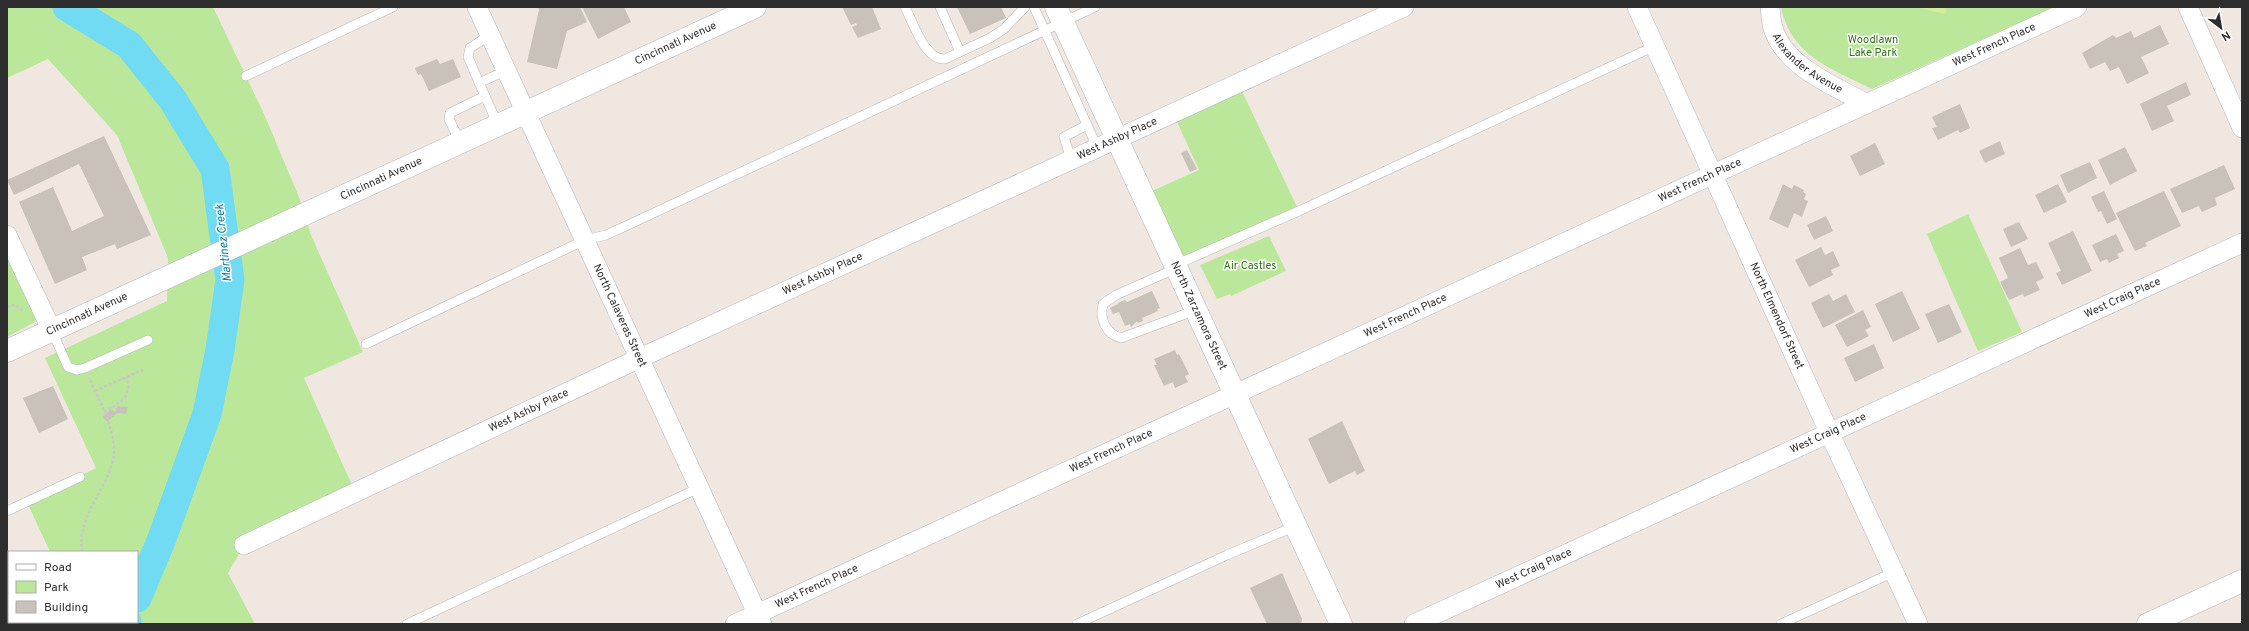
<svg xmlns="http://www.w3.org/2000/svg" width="2249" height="631" viewBox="0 0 2249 631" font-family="Overpass,sans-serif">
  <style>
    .green { fill: #bbe79b }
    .pitch { fill: #d0ee97 }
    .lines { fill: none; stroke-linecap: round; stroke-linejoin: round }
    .river { stroke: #71dbf3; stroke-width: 29 }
    .building { fill: #c8c2bb }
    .service-casing { stroke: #b3b7c1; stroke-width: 10 }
    .minor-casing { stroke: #b3b7c1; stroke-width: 20 }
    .tertiary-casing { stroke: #b3b7c1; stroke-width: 23 }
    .path { stroke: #c8c8c8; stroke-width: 2.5; stroke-dasharray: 3 2; stroke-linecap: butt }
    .service { stroke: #fff; stroke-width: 9 }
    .minor { stroke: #fff; stroke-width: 19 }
    .tertiary { stroke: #fff; stroke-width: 22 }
    .labels { text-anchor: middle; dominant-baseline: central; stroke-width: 3; stroke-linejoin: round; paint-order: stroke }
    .park-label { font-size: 11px; fill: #316f19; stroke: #fff }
    .street-label { font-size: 11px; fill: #2d2d2d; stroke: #fff }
    .water-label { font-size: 12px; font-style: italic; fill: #097ca6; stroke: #fff }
  </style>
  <rect width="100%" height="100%" fill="#efe7e0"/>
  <!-- green -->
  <g class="green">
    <polygon points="7,7 213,7 264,114 299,197 311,235 363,352 304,378 355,492 244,545 228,573 255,624 55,624 56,622 137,622 137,552 50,552 27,502 96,468 45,358 167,301 168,258 117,135 48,59 7,78"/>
    <path d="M1781,7H2054L1872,89C1832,69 1791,56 1781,7Z"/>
    <polygon points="1238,83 1299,211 1175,265 1143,195 1199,170 1173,113"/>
    <polygon points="1968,214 2022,332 1978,351 1927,234"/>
    <polygon points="1269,236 1286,271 1231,296 1230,294 1217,299 1200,265"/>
    <polygon points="7,256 36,318 35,322 7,337"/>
  </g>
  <!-- pitch -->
  <polygon class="pitch" points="1915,7 1947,7 1945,14"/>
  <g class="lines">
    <!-- river -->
    <g class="river">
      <polyline points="67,7 129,45 173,100 215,169 230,280 220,350 207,414 161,541 137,598"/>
      <polyline points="126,624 127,622"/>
    </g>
  </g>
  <!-- building -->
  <g class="building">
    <polygon points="538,7 580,7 587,22 567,31 557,69 527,62 539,10"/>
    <polygon points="582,7 624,7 631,22 598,39"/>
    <polygon points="842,7 872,7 881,29 858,38 852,27 857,25 856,23 851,25"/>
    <polygon points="957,7 1001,7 1006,18 970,34"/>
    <polygon points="2160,25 2169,44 2141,57 2149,73 2127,84 2119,67 2110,71 2105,62 2090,69 2082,53 2113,35 2116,38 2131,31 2134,38"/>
    <polygon points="437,59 440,64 453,59 461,77 429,91 421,74 418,75 415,68"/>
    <polygon points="2186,82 2191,95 2167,106 2174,121 2152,131 2140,104"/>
    <polygon points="1960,104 1970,128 1960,133 1958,130 1938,140 1932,128 1937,127 1932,117"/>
    <polygon points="104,136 151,235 117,249 115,244 82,257 87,270 55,284 19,202 53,187 72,231 104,216 79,164 14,195 7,180"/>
    <polygon points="2000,141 2005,154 1985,163 1979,151"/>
    <polygon points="1875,143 1885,164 1860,176 1850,156"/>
    <polygon points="2125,147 2137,171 2110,185 2098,160"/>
    <polygon points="1187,150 1197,169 1190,172 1181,153"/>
    <polygon points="2090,162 2097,178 2068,193 2060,175"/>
    <polygon points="2224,165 2235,189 2215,198 2217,205 2202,212 2199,206 2182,213 2170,189"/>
    <polygon points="1783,184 1792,189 1794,185 1804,190 1803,192 1806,194 1804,199 1808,201 1802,217 1794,213 1788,228 1769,219"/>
    <polygon points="2058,184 2067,202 2044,213 2035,195"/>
    <polygon points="2104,191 2117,219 2107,224 2101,211 2098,212 2091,197"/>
    <polygon points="2164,191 2181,226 2145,243 2147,246 2135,251 2116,213"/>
    <polygon points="1826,216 1833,231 1814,240 1807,225"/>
    <polygon points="2019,222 2028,239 2011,247 2003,229"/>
    <polygon points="2073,231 2092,271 2062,285 2056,273 2061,271 2048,243"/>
    <polygon points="2116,234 2124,251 2117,254 2119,258 2109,263 2107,259 2100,262 2092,245"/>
    <polygon points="1821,247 1825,255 1833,251 1840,266 1831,270 1833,275 1809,287 1795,260"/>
    <polygon points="2020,248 2028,265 2036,262 2044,278 2036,282 2040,290 2024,297 2023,294 2009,300 2000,282 2008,278 1999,258"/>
    <polygon points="1152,291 1160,308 1157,309 1158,311 1142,318 1143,321 1138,323 1137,321 1131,327 1130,324 1125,326 1119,312 1113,314 1110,308 1118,304 1118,303 1125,300 1127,302"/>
    <polygon points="1902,291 1920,329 1893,342 1875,304"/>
    <polygon points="1829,294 1833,301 1846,294 1855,312 1823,328 1811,303"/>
    <polygon points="1949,304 1962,332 1938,343 1925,314"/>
    <polygon points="1863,310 1871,327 1865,330 1869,336 1847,347 1835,325"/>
    <polygon points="1874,344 1884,368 1855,382 1844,358"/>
    <polygon points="1175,350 1177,355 1179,354 1189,374 1185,376 1188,382 1175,388 1173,382 1164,386 1154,365 1157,365 1154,359"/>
    <polygon points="53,386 68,419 39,433 23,398"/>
    <polygon points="117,406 128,407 126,414 117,413 107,422 103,417 111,409 115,412"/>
    <polygon points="1342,421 1365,471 1357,475 1355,471 1329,484 1308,439"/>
    <polygon points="1282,573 1302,619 1301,624 1267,624 1250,588"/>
  </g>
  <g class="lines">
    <!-- service casing -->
    <g class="service-casing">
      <g id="service">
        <path d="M905,7C913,22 925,61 945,59L990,38L1004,29L1025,7"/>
        <polyline points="940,7 960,52"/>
        <polyline points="1034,7 1097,147"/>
        <polyline points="246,76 393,7"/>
        <polyline points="479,83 507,70"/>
        <polyline points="485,96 468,57 470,48 490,35"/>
        <polyline points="460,142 449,119 450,113 485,96 498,125"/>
        <polyline points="1071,159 1064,137 1087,125"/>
        <polyline points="1175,265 1299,211 1655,46"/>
        <path d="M1177,268L1116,295L1103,304C1099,319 1106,334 1121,338L1196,310"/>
        <polyline points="52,331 68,367 77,370 85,368 148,340"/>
        <polyline points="366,344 585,240 606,235 628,225 1095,7"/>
        <polyline points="7,511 80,477"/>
        <polyline points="407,624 699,488"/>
        <polyline points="1077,624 1227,555 1296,526"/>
        <polyline points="1781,624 1894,572"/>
      </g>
    </g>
    <!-- minor casing -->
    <g class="minor-casing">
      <g id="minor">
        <path id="s1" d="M477,7L762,624"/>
        <path id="s2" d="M1637,7L1829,432L1918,624"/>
        <path id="s3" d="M1770,7C1771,14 1771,22 1773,28C1785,67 1833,85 1865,103"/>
        <polyline points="2188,7 2242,128"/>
        <polyline points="7,235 52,331"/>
        <path id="s4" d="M244,545L640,358L1404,7"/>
        <path id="s5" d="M735,624L2077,7"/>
        <path id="s6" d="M1414,624L2242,243"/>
      </g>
    </g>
    <!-- tertiary casing -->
    <g class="tertiary-casing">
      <g id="tertiary">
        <path id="s7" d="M1056,7L1341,624"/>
        <path id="s8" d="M7,351L755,7"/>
        <polyline points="2148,624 2242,581"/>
      </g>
    </g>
    <!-- path -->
    <g class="path">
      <polyline points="7,307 15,305 23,310"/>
      <polyline points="95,391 145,369"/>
      <path d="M104,412C120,403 132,397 127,377"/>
      <path d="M82,552C77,514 105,494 113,460C119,435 99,400 89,378"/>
      <polyline points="77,624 77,622"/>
    </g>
    <!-- service -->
    <use href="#service" class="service"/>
    <!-- minor -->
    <use href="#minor" class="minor"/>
    <!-- tertiary -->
    <use href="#tertiary" class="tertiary"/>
  </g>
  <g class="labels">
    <!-- park labels -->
    <g class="park-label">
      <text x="1873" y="40">Woodlawn<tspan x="1873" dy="13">Lake Park</tspan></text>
      <text x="1250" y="266">Air Castles</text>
    </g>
    <!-- street labels -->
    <g class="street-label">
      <text stroke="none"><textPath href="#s8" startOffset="736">Cincinnati Avenue</textPath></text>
      <text stroke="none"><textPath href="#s5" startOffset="1386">West French Place</textPath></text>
      <text stroke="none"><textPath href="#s3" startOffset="72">Alexander Avenue</textPath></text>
      <text stroke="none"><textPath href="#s4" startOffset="963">West Ashby Place</textPath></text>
      <text stroke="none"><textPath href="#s8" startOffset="412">Cincinnati Avenue</textPath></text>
      <text stroke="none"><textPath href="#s5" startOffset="1062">West French Place</textPath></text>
      <text stroke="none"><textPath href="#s4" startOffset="639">West Ashby Place</textPath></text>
      <text stroke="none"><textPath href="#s6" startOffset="780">West Craig Place</textPath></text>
      <text stroke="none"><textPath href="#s8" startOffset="88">Cincinnati Avenue</textPath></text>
      <text stroke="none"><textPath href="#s1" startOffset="340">North Calaveras Street</textPath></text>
      <text stroke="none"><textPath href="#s7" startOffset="340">North Zarzamora Street</textPath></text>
      <text stroke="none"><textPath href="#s5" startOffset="738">West French Place</textPath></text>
      <text stroke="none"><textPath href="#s2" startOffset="339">North Elmendorf Street</textPath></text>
      <text stroke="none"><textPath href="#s4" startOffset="315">West Ashby Place</textPath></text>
      <text stroke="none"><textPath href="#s6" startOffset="456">West Craig Place</textPath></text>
      <text stroke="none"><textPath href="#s5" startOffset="414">West French Place</textPath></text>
      <text stroke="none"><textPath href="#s6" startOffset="132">West Craig Place</textPath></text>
      <text stroke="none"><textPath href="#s5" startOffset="90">West French Place</textPath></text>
    </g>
    <!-- water labels -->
    <g class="water-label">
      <text transform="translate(224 243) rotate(-96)">Martinez Creek</text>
    </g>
  </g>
  <!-- border -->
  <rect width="2249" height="631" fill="none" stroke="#2d2d2d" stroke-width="16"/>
  <!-- legend -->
  <rect x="8" y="551" width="130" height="72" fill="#ffffff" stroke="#ababab"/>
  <rect x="16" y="564" width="20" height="6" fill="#ffffff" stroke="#ababab"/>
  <text x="44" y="571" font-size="12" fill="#2d2d2d">Road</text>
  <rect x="16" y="581" width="20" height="12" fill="#bbe79b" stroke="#ababab"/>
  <text x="44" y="591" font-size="12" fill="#2d2d2d">Park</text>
  <rect x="16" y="601" width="20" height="12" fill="#c8c2bb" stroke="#ababab"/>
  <text x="44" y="611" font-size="12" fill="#2d2d2d">Building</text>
  <!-- north arrow -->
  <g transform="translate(2221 28) rotate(149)" stroke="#ffffff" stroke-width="3" paint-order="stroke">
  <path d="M0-3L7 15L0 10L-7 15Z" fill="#2d2d2d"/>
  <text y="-6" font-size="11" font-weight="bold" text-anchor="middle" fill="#2d2d2d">N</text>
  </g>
</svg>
